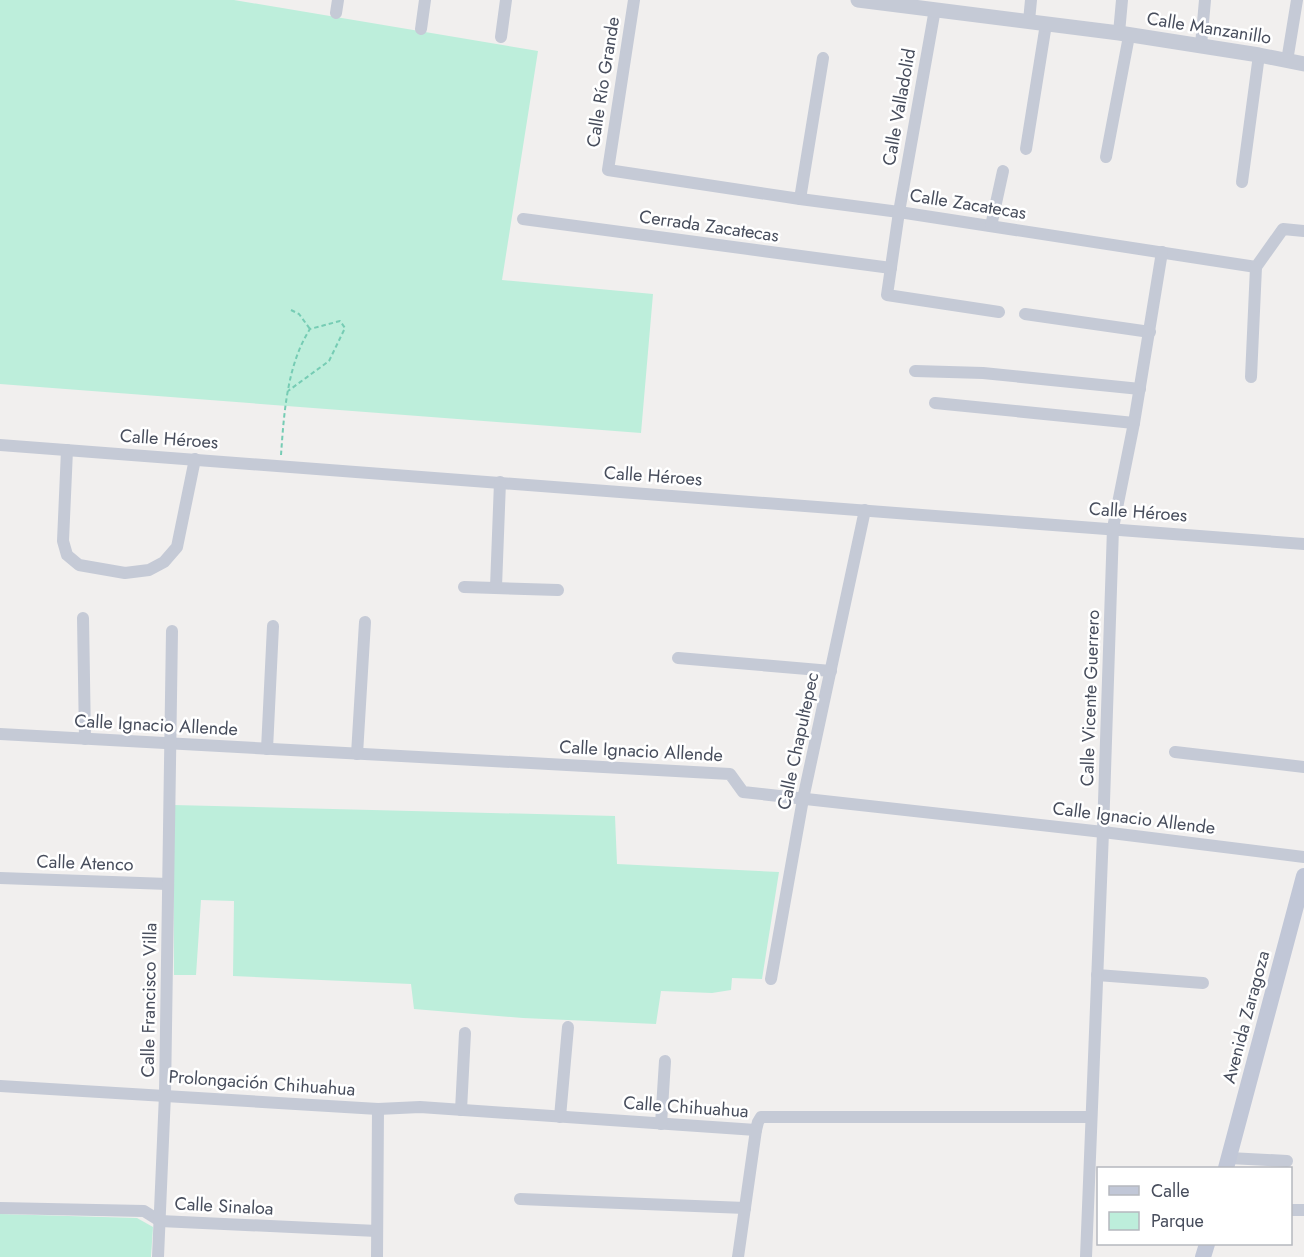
<svg xmlns="http://www.w3.org/2000/svg" width="1304" height="1257" viewBox="0 0 1304 1257" font-family="Jost,sans-serif">
  <style>
    .green { fill: #bdeedb }
    .lines { fill: none; stroke-linecap: round; stroke-linejoin: round }
    .path { stroke: #76ccb4; stroke-width: 2; stroke-dasharray: 4.5 3; stroke-linecap: butt }
    .minor { stroke: #c5cad6; stroke-width: 12 }
    .tertiary { stroke: #c5cad6; stroke-width: 15 }
    .secondary { stroke: #c1c7d7; stroke-width: 16 }
    .labels { text-anchor: middle; dominant-baseline: central; stroke-width: 5; stroke-linejoin: round; paint-order: stroke }
    .street-label { font-size: 18px; fill: #474d5c; stroke: #fff }
  </style>
  <rect width="100%" height="100%" fill="#f1efee"/>
  <!-- green -->
  <g class="green">
    <polygon points="0,0 234,0 538,51 502,280 653,294 641,433 0,384"/>
    <polygon points="173,805 615,816 617,864 779,872 762,979 732,978 731,990 712,993 661,991 656,1024 523,1018 414,1009 411,984 233,976 234,901 201,900 196,975 174,975"/>
    <polygon points="0,1214 137,1218 153,1227 151,1257 0,1257"/>
  </g>
  <g class="lines">
    <!-- path -->
    <g class="path">
      <polyline points="291,310 299,314 310,329"/>
      <path d="M281,455C284,413 287,365 310,329L340,321L345,328L329,361L288,391"/>
    </g>
    <!-- minor -->
    <g class="minor">
      <polyline points="634,0 608,170 800,199 899,212 1256,267 1283,229 1304,231"/>
      <polyline points="935,9 899,212 887,295 999,312"/>
      <polyline points="336,13 338,0"/>
      <polyline points="1029,21 1031,0"/>
      <polyline points="421,29 425,0"/>
      <polyline points="1119,33 1122,0"/>
      <polyline points="501,37 506,0"/>
      <polyline points="1201,45 1205,0"/>
      <polyline points="1287,61 1297,0"/>
      <polyline points="1026,149 1046,24"/>
      <polyline points="1106,157 1129,36"/>
      <polyline points="1242,182 1259,55"/>
      <polyline points="800,199 823,58"/>
      <polyline points="523,219 891,268"/>
      <polyline points="991,226 1003,171"/>
      <polyline points="1025,314 1150,332"/>
      <polyline points="915,371 983,373 1140,389"/>
      <polyline points="1251,377 1256,267"/>
      <polyline points="935,403 1134,423"/>
      <polyline points="0,445 1304,544"/>
      <polyline points="67,450 63,541 67,555 79,565 125,573 149,570 164,562 177,547 195,459"/>
      <polyline points="464,587 558,590"/>
      <polyline points="496,587 500,482"/>
      <polyline points="83,618 85,739"/>
      <polyline points="678,658 831,671"/>
      <polyline points="0,734 730,774 743,792 1103,832 1304,857"/>
      <polyline points="267,749 273,626"/>
      <polyline points="1175,752 1304,767"/>
      <polyline points="357,754 365,622"/>
      <polyline points="0,878 168,884"/>
      <polyline points="1097,975 1203,983"/>
      <polyline points="771,979 803,799 865,510"/>
      <polyline points="0,1086 378,1109 420,1107 756,1130"/>
      <polyline points="461,1110 465,1033"/>
      <polyline points="560,1117 568,1027"/>
      <polyline points="661,1124 665,1061"/>
      <polyline points="1229,1158 1287,1161"/>
      <polyline points="520,1199 745,1208"/>
      <polyline points="0,1208 144,1211 160,1221 377,1231"/>
      <polyline points="1290,1210 1303,1210"/>
      <polyline points="158,1257 165,1094 172,631"/>
      <polyline points="377,1257 378,1109"/>
      <polyline points="738,1257 756,1130 758,1122 761,1117 1091,1117"/>
      <polyline points="1086,1257 1103,832 1113,528 1134,423 1162,252"/>
    </g>
    <!-- tertiary -->
    <polyline class="tertiary" points="858,0 1119,33 1259,55 1304,64"/>
    <!-- secondary -->
    <g class="secondary">
      <polyline points="1226,1168 1304,876"/>
      <polyline points="1203,1257 1207,1244"/>
    </g>
  </g>
  <g class="labels">
    <!-- street labels -->
    <g class="street-label">
      <text transform="translate(1209 28) rotate(9)">Calle Manzanillo</text>
      <text transform="translate(603 82) rotate(-81)">Calle Río Grande</text>
      <text transform="translate(899 107) rotate(-80)">Calle Valladolid</text>
      <text transform="translate(968 204) rotate(9)">Calle Zacatecas</text>
      <text transform="translate(709 226) rotate(8)">Cerrada Zacatecas</text>
      <text transform="translate(169 439) rotate(4)">Calle Héroes</text>
      <text transform="translate(653 476) rotate(4)">Calle Héroes</text>
      <text transform="translate(1138 512) rotate(4)">Calle Héroes</text>
      <text transform="translate(1090 698) rotate(-88)">Calle Vicente Guerrero</text>
      <text transform="translate(156 725) rotate(3)">Calle Ignacio Allende</text>
      <text transform="translate(798 741) rotate(-78)">Calle Chapultepec</text>
      <text transform="translate(641 751) rotate(3)">Calle Ignacio Allende</text>
      <text transform="translate(1134 818) rotate(7)">Calle Ignacio Allende</text>
      <text transform="translate(85 863) rotate(2)">Calle Atenco</text>
      <text transform="translate(149 1000) rotate(-89)">Calle Francisco Villa</text>
      <text transform="translate(1246 1017) rotate(-75)">Avenida Zaragoza</text>
      <text transform="translate(262 1083) rotate(4)">Prolongación Chihuahua</text>
      <text transform="translate(686 1107) rotate(4)">Calle Chihuahua</text>
      <text transform="translate(224 1206) rotate(3)">Calle Sinaloa</text>
    </g>
  </g>
  <!-- legend -->
  <rect x="1097" y="1167" width="195" height="78" fill="#ffffff" stroke="#b5b8be" stroke-width="1.5"/>
  <rect x="1109" y="1186" width="30" height="9" fill="#c1c7d7" stroke="#b5b8be" stroke-width="1.5"/>
  <text x="1151" y="1197" font-size="18" fill="#474d5c">Calle</text>
  <rect x="1109" y="1212" width="30" height="18" fill="#bdeedb" stroke="#b5b8be" stroke-width="1.5"/>
  <text x="1151" y="1227" font-size="18" fill="#474d5c">Parque</text>
</svg>
